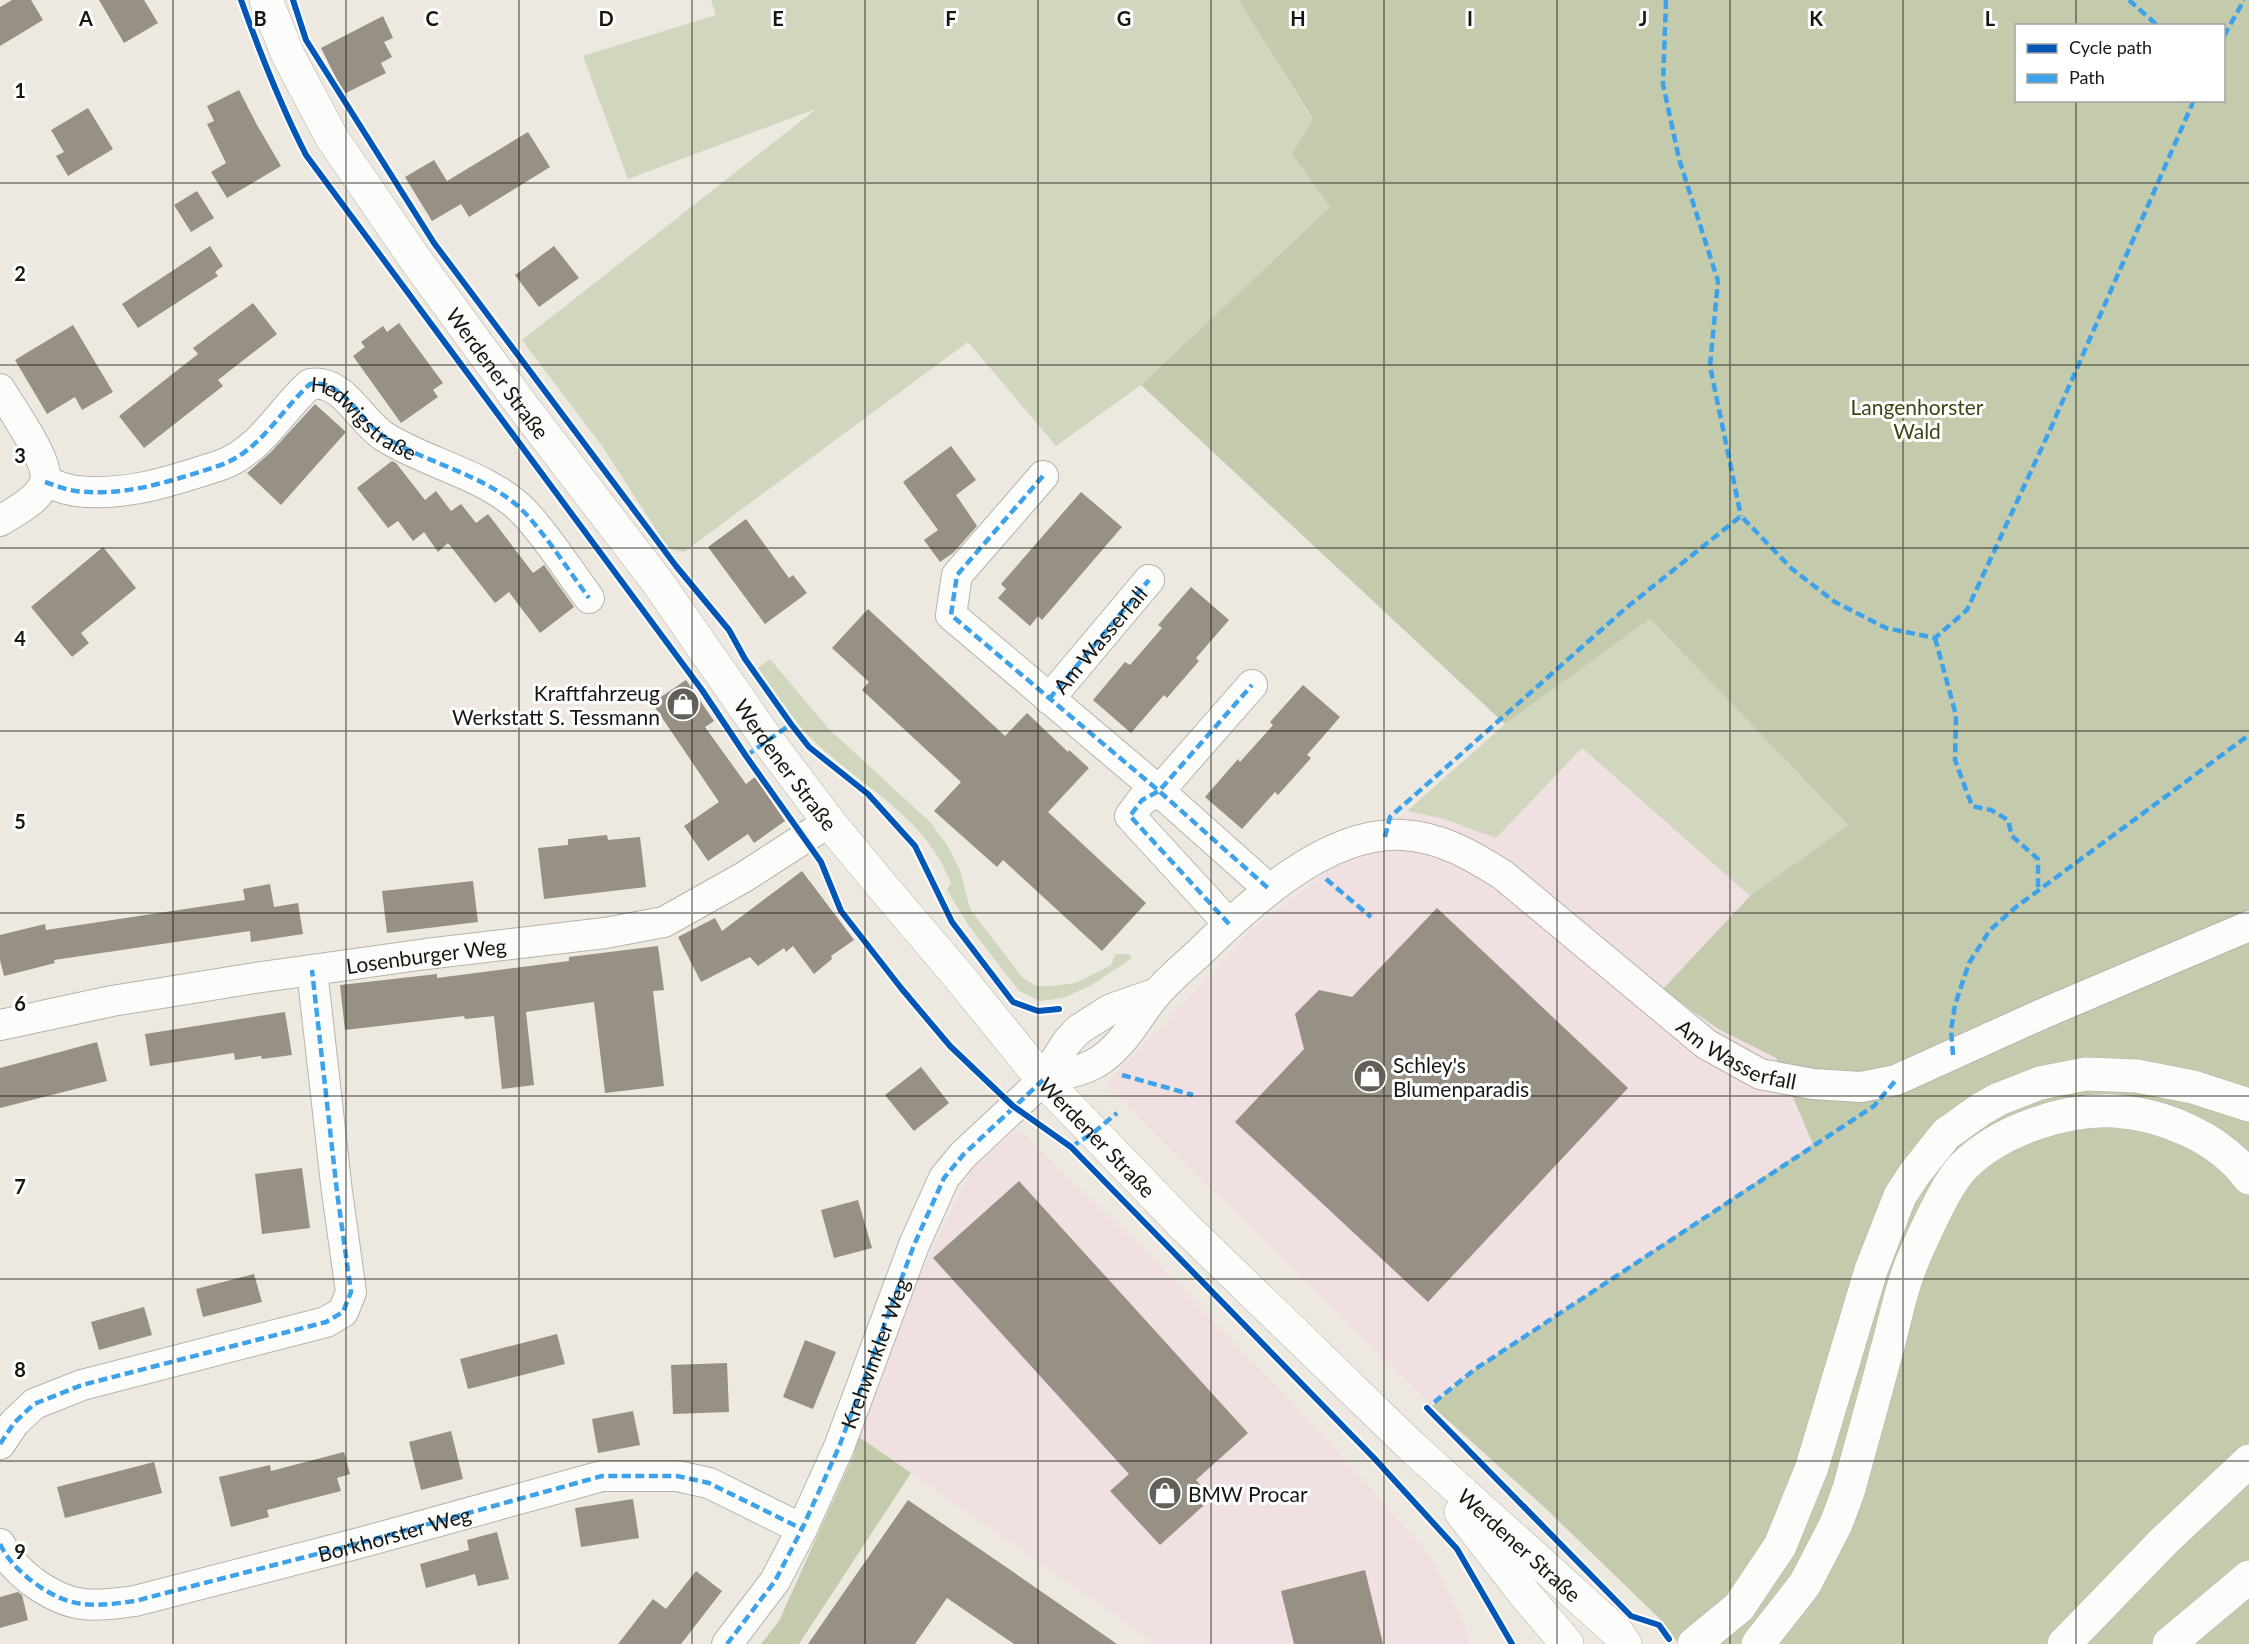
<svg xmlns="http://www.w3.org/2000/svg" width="2249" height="1644" viewBox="0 0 2249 1644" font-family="Lato,sans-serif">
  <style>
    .commercial { fill: #f0e0e1 }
    .green { fill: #d1d6be }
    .forest { fill: #c4cbac; fill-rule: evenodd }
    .building { fill: #979084 }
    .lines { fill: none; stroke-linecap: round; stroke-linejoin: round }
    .minor-casing { stroke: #b7b3ac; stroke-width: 32 }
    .primary-casing { stroke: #b7b3ac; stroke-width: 34 }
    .motorway-casing { stroke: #b7b3ac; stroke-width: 34 }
    .minor { stroke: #fcfcfa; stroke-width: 30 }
    .primary { stroke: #fcfcfa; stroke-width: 33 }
    .motorway { stroke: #fcfcfa; stroke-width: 33 }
    .quiet { stroke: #3da2ea; stroke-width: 4.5; stroke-dasharray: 9 4.5; stroke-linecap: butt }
    .cycleway-casing { stroke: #fff; stroke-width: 10 }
    .cycleway { stroke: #0057b8; stroke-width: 6 }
    .grid { fill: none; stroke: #181611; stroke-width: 1.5; stroke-opacity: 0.55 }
    .labels { text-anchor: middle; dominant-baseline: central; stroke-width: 6; stroke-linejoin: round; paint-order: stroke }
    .street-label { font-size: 21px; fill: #181611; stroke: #fff }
    .park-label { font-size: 21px; fill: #394710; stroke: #fff }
    .poi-label { font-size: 21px; fill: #181611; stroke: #fff; text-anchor: start }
    .grid-label { font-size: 20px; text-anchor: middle; font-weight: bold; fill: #181611; stroke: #fff; stroke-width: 6; stroke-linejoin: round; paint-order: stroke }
  </style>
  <rect width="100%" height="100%" fill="#ede9e0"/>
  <!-- commercial -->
  <g class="commercial">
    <polygon points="1581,748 1750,896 1662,990 1720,1030 1776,1058 1813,1144 1474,1370 1432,1406 1138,1116 1105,1086 1256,926 1407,811 1444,819 1496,838"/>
    <polygon points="1018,1129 1158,1264 1326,1438 1430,1556 1465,1626 1469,1644 1150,1644 1151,1640 855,1434 922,1271 971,1170"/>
  </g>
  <!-- green -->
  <g class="green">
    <polygon points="711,0 1238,0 1313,120 1292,154 1330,207 1141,385 1056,446 968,342 684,552 668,548 602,446 522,340 816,109 628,179 583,56 716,15"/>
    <polygon points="1650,619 1848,825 1750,896 1582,748 1496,838 1444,819 1407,811 1505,724"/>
    <path d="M770,659L828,728L931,823L947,845L960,870L970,909L1022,977L1036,986H1053L1075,983L1111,965L1115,954H1129L1132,958L1090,986L1063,998L1040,1001L1019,991L969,926L947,890L951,883C927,823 879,797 832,757C824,750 815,743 808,735C789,715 774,690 758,668Z"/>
  </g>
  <!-- forest -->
  <g class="forest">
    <path d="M1238,0H2249V1644H1679L1658,1617L1543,1506L1432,1406L1474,1370L1813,1144L1776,1058L1720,1030L1662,990L1750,896L1848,825L1650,619L1505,724L1141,385L1330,207L1292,154L1313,119ZM2016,26H2224V100H2016Z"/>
    <polygon points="855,1434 911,1473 799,1644 761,1644 779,1621 854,1454"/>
  </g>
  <!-- building -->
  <g class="building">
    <polygon points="12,0 31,0 43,20 0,46 0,7"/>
    <polygon points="99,0 144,0 158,23 124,43"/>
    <polygon points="383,16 393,38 384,42 392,57 381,63 386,73 344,94 321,48"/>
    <polygon points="239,90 257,125 281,166 227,198 211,172 226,163 207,124 214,121 207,106"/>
    <polygon points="88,108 113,149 68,176 56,156 64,152 51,130"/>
    <polygon points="528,132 550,167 469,217 461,204 432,221 405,177 434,160 447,181"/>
    <polygon points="197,191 214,218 191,232 174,205"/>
    <polygon points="210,246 223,266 215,272 218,276 138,328 122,304"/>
    <polygon points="554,246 579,278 539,307 515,275"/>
    <polygon points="253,303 277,334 218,380 223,386 144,448 119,416 198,354 193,348"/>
    <polygon points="399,323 443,383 433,390 438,397 401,423 353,356 365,347 361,342 383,326 387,332"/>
    <polygon points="73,325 113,392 82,410 75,397 47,414 15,360"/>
    <polygon points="315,404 346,432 281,505 247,473 271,452"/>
    <polygon points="951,446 976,480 956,495 977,526 953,553 940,562 924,540 938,530 903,482"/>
    <polygon points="392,461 396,463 425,500 436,491 451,511 461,504 476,523 488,514 533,573 544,565 574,607 540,633 509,592 495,603 448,543 438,552 424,532 413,541 398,521 388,528 357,488"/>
    <polygon points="1081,492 1122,527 1042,620 1038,616 1030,626 998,598 1006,589 1001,584"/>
    <polygon points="746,519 789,578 793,575 807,593 765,624 708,547"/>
    <polygon points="103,547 136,588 81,633 89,643 72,657 31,607"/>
    <polygon points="1191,587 1229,620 1196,658 1199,661 1167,698 1164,695 1131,733 1093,700 1125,662 1130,665 1162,628 1158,625"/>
    <polygon points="868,609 1005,736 1027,713 1068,752 1069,750 1089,768 1048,812 1146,903 1102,951 1003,860 997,867 934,811 961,782 862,690 869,682 832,648"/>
    <polygon points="686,680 714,721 705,727 746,784 755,777 785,821 754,843 748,834 708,861 684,826 719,802 652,703"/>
    <polygon points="1303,685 1340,717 1307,755 1311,758 1295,776 1278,795 1275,792 1242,829 1205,797 1238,759 1240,762 1257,743 1273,725 1270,722"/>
    <polygon points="607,835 608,840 640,837 646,887 544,899 538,848 568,845 568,839"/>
    <polygon points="802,871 854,940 831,956 832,959 814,974 793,946 786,952 784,948 758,966 750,957 701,982 678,937 715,918 722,931"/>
    <polygon points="473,881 478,922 387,933 382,891"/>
    <polygon points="270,884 274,907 298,903 303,934 251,942 250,931 196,939 54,960 55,963 4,976 0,960 0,935 45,924 46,930 245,900 243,889"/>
    <polygon points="1437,908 1628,1088 1428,1302 1235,1122 1304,1049 1295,1014 1319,990 1352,997"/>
    <polygon points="658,946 664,990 653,991 664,1086 605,1093 594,1002 526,1012 534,1085 502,1089 494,1016 465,1019 464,1016 345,1030 340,985 437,974 437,978 569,961 569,957"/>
    <polygon points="285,1012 292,1055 262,1059 261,1056 235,1060 234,1053 150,1066 145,1034"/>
    <polygon points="97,1042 107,1081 0,1108 0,1068"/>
    <polygon points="921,1067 949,1103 914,1131 885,1095"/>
    <polygon points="302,1168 310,1228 262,1234 255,1174"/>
    <polygon points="1019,1181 1248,1433 1196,1480 1212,1498 1160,1545 1110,1491 1129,1474 933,1258"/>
    <polygon points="858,1200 872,1248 834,1258 821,1210"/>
    <polygon points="254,1274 262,1302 203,1317 196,1289"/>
    <polygon points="144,1307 152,1335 99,1350 91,1322"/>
    <polygon points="557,1334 565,1364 468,1389 460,1359"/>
    <polygon points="805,1340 836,1352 813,1409 783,1397"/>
    <polygon points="727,1363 729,1412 673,1414 671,1365"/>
    <polygon points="633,1411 640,1445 598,1453 592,1419"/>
    <polygon points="451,1431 463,1479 421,1490 409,1442"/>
    <polygon points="344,1452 350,1474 337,1478 341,1491 267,1510 269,1517 231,1527 219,1477 270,1465 271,1471"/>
    <polygon points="154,1462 162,1493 65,1518 57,1487"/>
    <polygon points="633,1499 639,1538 581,1547 575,1508"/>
    <polygon points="908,1500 1006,1567 1117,1644 1014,1644 947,1598 915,1644 808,1644"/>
    <polygon points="497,1532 509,1579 478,1586 475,1574 426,1588 420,1564 469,1550 467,1540"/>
    <polygon points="1365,1570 1383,1644 1294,1644 1281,1591"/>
    <polygon points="696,1571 722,1591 681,1644 618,1644 653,1599 666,1609"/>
    <polygon points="18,1592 22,1595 28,1620 0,1628 0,1597"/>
  </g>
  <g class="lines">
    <!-- minor casing -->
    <g class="minor-casing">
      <g id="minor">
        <path d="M0,389C11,408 50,462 45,481C41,499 14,512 0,521"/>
        <polyline points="1043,476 957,575 951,615 1159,791 1269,889"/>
        <path id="s1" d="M45,482C55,485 66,490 76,491C127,497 174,480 221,465C261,450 280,411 310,384C343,378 360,422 385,437C427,464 489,475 525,513C549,539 568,570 589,598"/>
        <path id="s2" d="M1049,699L1149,580"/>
        <polyline points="1229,924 1130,816 1142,800 1159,791 1252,685"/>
        <path id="s3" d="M0,1025L112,1001L255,978L426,954L605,933L664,922L744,877L829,822"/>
        <path id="s4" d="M1043,1080C1062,1074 1086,1071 1102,1059C1127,1041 1138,1015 1157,993C1170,978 1186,965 1200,952C1251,902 1327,831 1403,835C1441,837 1473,856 1503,875L1706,1044L1760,1074L1813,1084L1861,1087L1896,1080L2042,1014L2249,926"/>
        <polyline points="0,1444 14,1423 34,1404 82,1385 326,1322 343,1312 351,1292 337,1192 312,970"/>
        <path id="s5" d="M0,1544C7,1559 20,1572 33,1582C70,1609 92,1607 135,1601L367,1541L602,1476H677L709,1483L802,1529"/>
        <path id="s6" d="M727,1644L775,1581L802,1529L839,1447L914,1245L944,1178L963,1155L1043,1080L1067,1042L1078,1030L1111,1009L1157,993"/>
      </g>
    </g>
    <!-- primary casing -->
    <g class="primary-casing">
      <g id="primary">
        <path id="s7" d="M266,0L288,55L332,138L415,259L524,408L656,580L768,741L829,822L882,886L956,973L1043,1080L1184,1226L1411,1446L1616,1631L1625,1644"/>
        <polyline points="1461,1512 1523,1592 1567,1644"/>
      </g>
    </g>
    <!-- motorway casing -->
    <g class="motorway-casing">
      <g id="motorway">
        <polyline points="1694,1644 1739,1607 1780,1546 1812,1467 1871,1270 1900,1196 1915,1173 1946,1134 1981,1109 1999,1099 2040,1083 2086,1074 2137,1076 2193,1087 2249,1105"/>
        <path d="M1758,1644L1805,1584L1836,1524L1849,1489C1861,1444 1874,1399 1886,1353C1894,1326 1899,1296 1909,1270C1917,1249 1927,1228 1937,1208C1944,1194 1953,1177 1964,1166C2000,1130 2064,1109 2114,1111C2163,1114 2220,1138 2249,1178"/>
        <polyline points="2064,1644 2164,1541 2249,1461"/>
        <polyline points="2169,1644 2249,1577"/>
      </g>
    </g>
    <!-- minor -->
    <use href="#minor" class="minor"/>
    <!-- primary -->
    <use href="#primary" class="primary"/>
    <!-- motorway -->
    <use href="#motorway" class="motorway"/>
    <!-- quiet -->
    <g class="quiet">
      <polyline points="1666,0 1663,84 1679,159 1718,281 1710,366 1741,516"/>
      <polyline points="2129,0 2158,26"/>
      <polyline points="2224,36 2244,0"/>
      <polyline points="1043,476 957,575 951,615 1159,791 1269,889"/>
      <path d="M45,482C55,485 66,490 76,491C127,497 174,480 221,465C261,450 280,411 310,384C343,378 360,422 385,437C427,464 489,475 525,513C549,539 568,570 589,598"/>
      <polyline points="1935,638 1956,715 1955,760 1972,806 1991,810 2008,820 2012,836 2038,859 2038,892"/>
      <polyline points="1049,699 1149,580"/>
      <polyline points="746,756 791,724"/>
      <polyline points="1385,837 1390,817 1626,608 1741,516 1792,569 1835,602 1886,628 1935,638 1967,610 2050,430 2194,100"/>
      <polyline points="1326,879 1371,917"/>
      <polyline points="1229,924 1130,816 1142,800 1159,791 1252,685"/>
      <polyline points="1953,1055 1951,1030 1955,1005 1969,963 1990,930 2016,907 2249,735"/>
      <polyline points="1122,1075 1193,1095"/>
      <polyline points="1071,1147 1093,1133 1117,1113"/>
      <polyline points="1430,1411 1427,1408 1474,1370 1874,1106 1896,1080"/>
      <polyline points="0,1444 14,1423 34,1404 82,1385 326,1322 343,1312 351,1292 337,1192 312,970"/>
      <path d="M0,1544C7,1559 20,1572 33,1582C70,1609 92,1607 135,1601L367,1541L602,1476H677L709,1483L802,1529"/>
      <polyline points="727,1644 775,1581 802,1529 839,1447 914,1245 944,1178 963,1155 1043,1080"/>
    </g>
    <!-- cycleway casing -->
    <g class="cycleway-casing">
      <g id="cycleway">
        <path d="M241,0C260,53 280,104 306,155L702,690L746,756L821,862L841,911L901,988L950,1046L1013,1106L1071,1147L1374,1458L1457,1549L1512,1644"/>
        <polyline points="293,0 306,40 434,243 676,566 729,630 745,659 791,724 809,747 868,794 915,846 952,922 1013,1002 1038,1011 1059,1009"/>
        <polyline points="1427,1408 1631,1616 1659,1625 1669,1639"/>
      </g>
    </g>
    <!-- cycleway -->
    <use href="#cycleway" class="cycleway"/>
  </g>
  <!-- grid -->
  <path class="grid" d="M173,0V1644M346,0V1644M519,0V1644M692,0V1644M865,0V1644M1038,0V1644M1211,0V1644M1384,0V1644M1557,0V1644M1730,0V1644M1903,0V1644M2076,0V26M2076,100V1644M0,183H2249M0,365H2249M0,548H2249M0,731H2249M0,913H2249M0,1096H2249M0,1279H2249M0,1461H2249"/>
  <!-- icons -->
  <defs>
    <g id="shop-disc" transform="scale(1.725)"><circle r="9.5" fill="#636059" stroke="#fff"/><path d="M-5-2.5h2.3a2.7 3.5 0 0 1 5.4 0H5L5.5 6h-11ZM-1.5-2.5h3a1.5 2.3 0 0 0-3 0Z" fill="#fff"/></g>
  </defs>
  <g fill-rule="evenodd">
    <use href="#shop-disc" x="683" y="704"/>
    <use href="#shop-disc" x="1370" y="1076"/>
    <use href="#shop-disc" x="1165" y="1493"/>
  </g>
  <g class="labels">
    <!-- street labels -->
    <g class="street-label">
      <text stroke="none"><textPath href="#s7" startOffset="441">Werdener Straße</textPath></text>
      <text stroke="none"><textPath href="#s1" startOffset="368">Hedwigstraße</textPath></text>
      <text stroke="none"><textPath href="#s2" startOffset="78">Am Wasserfall</textPath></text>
      <text stroke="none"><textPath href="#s7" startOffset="927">Werdener Straße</textPath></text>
      <text stroke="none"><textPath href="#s3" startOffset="432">Losenburger Weg</textPath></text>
      <text stroke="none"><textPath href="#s4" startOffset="855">Am Wasserfall</textPath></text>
      <text stroke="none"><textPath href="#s7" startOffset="1413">Werdener Straße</textPath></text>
      <text stroke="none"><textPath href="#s6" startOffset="328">Krehwinkler Weg</textPath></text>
      <text stroke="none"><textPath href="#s5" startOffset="426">Borkhorster Weg</textPath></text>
      <text stroke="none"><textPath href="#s7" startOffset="2000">Werdener Straße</textPath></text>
    </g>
    <!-- park labels -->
    <g class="park-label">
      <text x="1917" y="406">Langenhorster<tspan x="1917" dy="24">Wald</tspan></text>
    </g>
    <!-- poi labels -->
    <g class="poi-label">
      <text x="660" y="692" text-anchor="end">Kraftfahrzeug<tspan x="660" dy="24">Werkstatt S. Tessmann</tspan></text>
      <text x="1393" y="1064">Schley's<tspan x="1393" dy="24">Blumenparadis</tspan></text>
      <text x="1188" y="1493">BMW Procar</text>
    </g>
  </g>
  <g class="grid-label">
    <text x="86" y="26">A</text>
    <text x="260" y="26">B</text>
    <text x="432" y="26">C</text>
    <text x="606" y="26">D</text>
    <text x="778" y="26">E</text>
    <text x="951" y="26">F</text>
    <text x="1124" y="26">G</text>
    <text x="1298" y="26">H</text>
    <text x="1470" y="26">I</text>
    <text x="1643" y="26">J</text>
    <text x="1816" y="26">K</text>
    <text x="1990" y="26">L</text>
    <text x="20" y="98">1</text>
    <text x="20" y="281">2</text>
    <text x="20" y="463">3</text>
    <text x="20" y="646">4</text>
    <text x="20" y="829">5</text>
    <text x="20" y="1011">6</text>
    <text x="20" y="1194">7</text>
    <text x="20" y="1377">8</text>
    <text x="20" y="1559">9</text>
  </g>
  <!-- legend -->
  <rect x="2015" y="24" width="210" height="78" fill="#ffffff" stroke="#a3a2a0" stroke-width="1.5"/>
  <rect x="2027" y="44" width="30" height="9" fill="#0057b8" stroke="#a3a2a0" stroke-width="1.5"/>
  <text x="2069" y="54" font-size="18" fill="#181611">Cycle path</text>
  <rect x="2027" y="74" width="30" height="9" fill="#3da2ea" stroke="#a3a2a0" stroke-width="1.5"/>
  <text x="2069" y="84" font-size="18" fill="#181611">Path</text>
</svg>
